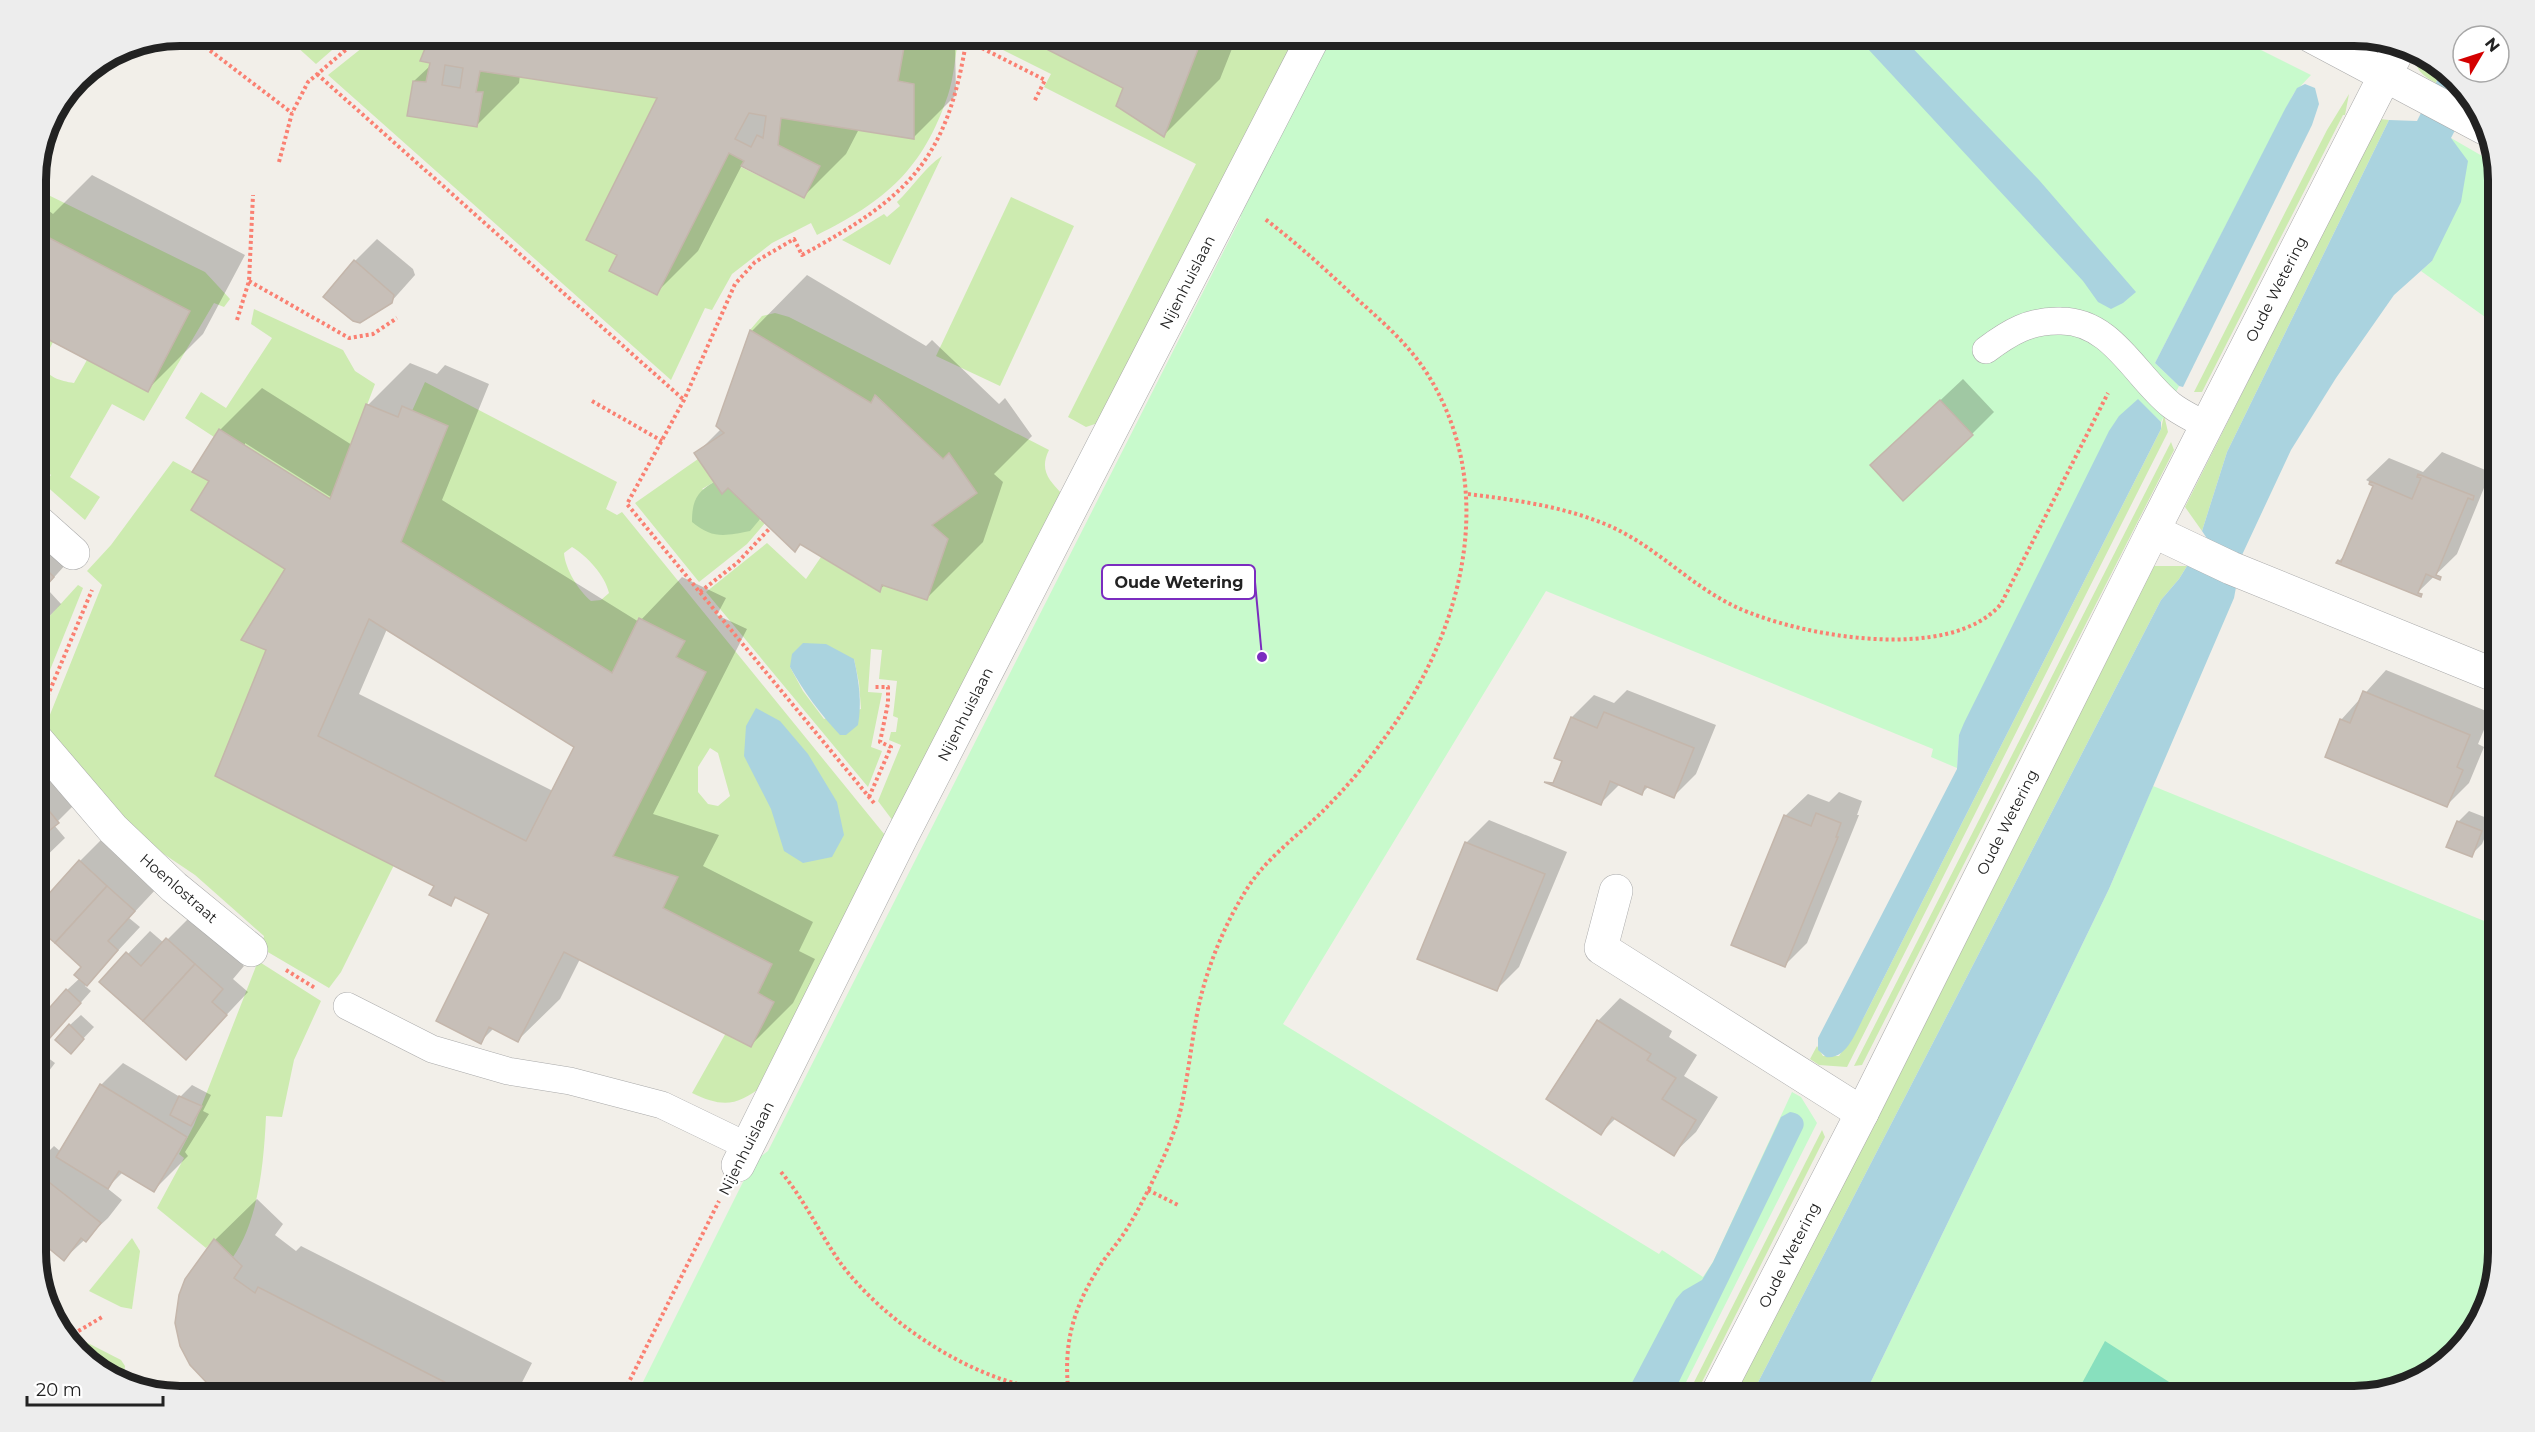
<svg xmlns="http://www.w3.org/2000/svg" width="2535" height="1432" viewBox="0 0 2535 1432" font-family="Montserrat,sans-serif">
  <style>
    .grass { fill: #cdebb0; fill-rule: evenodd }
    .forest { fill: #add19e }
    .park { fill: #c8facc }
    .pitch { fill: #88e0be }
    .water { fill: #aad3df }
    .shadow { fill: #0003; fill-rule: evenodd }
    .building { fill: #c7bfb8; stroke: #c4b6ab; stroke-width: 1.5; fill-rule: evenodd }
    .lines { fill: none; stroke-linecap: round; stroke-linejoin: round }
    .lane-casing { stroke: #a9a9a9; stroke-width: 28 }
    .street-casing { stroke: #a9a9a9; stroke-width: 34 }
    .path { stroke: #fa8072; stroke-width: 4; stroke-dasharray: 3 3; stroke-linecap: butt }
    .lane { stroke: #fff; stroke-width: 27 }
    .street { stroke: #fff; stroke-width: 33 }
    .labels { text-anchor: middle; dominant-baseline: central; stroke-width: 4.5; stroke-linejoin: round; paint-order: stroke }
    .street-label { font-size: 15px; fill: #222; stroke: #fff }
    .rim { fill: none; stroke: #222; stroke-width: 8 }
    .leader { fill: none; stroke: #7b2cbf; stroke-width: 2 }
    .callout-dot { fill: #7b2cbf; stroke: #fff; stroke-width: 2 }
    .callout { fill: #fff; stroke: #7b2cbf; stroke-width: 2 }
    .callout-label { font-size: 16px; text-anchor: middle; font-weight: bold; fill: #222 }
  </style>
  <rect width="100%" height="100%" fill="#f2efe9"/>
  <!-- grass -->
  <g class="grass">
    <polygon points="285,36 348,36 316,64"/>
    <path d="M377,36H430L420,61L430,63L426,82L413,81L408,116L477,127L483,93L476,92L480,71L657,98L586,240L617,255L609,271L656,295L729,153L744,161L741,167L804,198L820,166L778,145L781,118L914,139V84L898,81L903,47L886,45L887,36H959C955,55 954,77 948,95C923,169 886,201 817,235L811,223L772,243L732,274L712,310L705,308L671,380L328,75Z"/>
    <polygon points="975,36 1021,36 1123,88 1116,106 1164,137 1203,36 1296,36 1098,423 1086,427 1068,417 1196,164 1044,87 1051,74"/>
    <path d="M2414,52L2428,57L2425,63L2438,78L2436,83C2422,76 2414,68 2414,52Z"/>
    <polygon points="2349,94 2345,115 2343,115 2202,392 2194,392 2327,130"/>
    <polygon points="2380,119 2389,120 2227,452 2202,531 2185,507"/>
    <path d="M942,156L890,265L842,240L884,214L887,217L900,206L897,202C913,187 925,167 942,156Z"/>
    <path d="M36,189L205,272L230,299L224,307L214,303L144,421L112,404L70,477L100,497L85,520L44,484L51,475L36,462V333L53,342L42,364C47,377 60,381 74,383L87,360L147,391L36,231Z"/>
    <polygon points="1011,197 1074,226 1000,386 936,356"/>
    <polygon points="254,309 343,350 355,371 375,384 331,500 219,429 214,437 185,418 201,392 226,408 272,338 251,324"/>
    <path d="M775,313L789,317L1049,450C1039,470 1049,480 1062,494L896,825L878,801L901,745L889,740L891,732H896L898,718L893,716L897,681L879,679L882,650L871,649L868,692L882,693L871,747L882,751L868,787L706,592L767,543L806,579L821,557L879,592L882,585L927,600L948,539L932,525L977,493L949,454L943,459L876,395L871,403L750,330L762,316ZM854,659L859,683L861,709L824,719L803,691L790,667Z"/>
    <path d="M425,382L617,482L606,509L617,515L622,512L889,840L764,1085C737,1106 723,1108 692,1093L731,1024L755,993L599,877L674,658L638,619L612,673L399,543L412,411ZM572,547C587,556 605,575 609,593L601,600L591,601C579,591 565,569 564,553ZM710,748L718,753L730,796L718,806L708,804L698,792V767Z"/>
    <polygon points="2164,415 2168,432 1847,1067 1819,1065 1810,1059 1817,1046 1823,1056 1839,1056 1865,1015 2161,429"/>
    <polygon points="2171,442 2174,450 1862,1065 1854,1066"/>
    <polygon points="698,459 714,482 702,489 765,523 747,544 699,582 635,503"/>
    <polygon points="173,461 210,481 304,580 224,773 397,859 341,972 329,988 261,948 264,936 195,875 134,834 45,727 102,585 87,571 111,545"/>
    <polygon points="2154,566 2187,566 2179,579 2161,600 1751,1396 1734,1396"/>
    <polygon points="78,585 83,588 40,695 36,697 36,631"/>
    <path d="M258,961L321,1001L294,1060L282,1117L266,1116C264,1160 259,1220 233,1257L214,1240L206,1248L157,1208L184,1158L179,1154L194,1125Z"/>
    <polygon points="1822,1130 1825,1137 1695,1396 1687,1396"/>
    <polygon points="132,1238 140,1251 132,1309 121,1307 89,1291"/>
    <polygon points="84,1341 121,1360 125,1366 123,1381 109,1377 73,1342"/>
  </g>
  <!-- forest -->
  <path class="forest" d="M714,482L722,494L728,488L761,518L750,531C725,536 712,539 692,522C692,502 696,492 714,482Z"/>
  <!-- park -->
  <g class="park">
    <polygon points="1331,36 2233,36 2311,75 2294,93 2155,363 2179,386 2161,422 2138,400 1959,735 1957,768 1931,757 1933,749 1546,591 1283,1024 1659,1254 1662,1250 1703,1277 1713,1262 1792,1092 1801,1097 1817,1123 1679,1396 636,1396 753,1162 768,1151 1241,217 1236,215 1241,215"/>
    <polygon points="2451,138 2496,164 2499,171 2499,327 2421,271 2432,261"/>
    <polygon points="2153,786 2499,927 2499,1252 2480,1323 2427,1376 2355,1396 1864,1396 2109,889"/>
  </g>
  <!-- pitch -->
  <polygon class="pitch" points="2105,1341 2191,1396 2075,1396"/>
  <!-- water -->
  <g class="water">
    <polygon points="1856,36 1901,36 2039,180 2136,292 2123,303 2111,309 2098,302 2083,281"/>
    <polygon points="2428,57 2471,99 2451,138 2468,161 2461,202 2432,261 2394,295 2336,378 2291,450 2242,555 2234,598 2109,889 1864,1396 1751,1396 2161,600 2179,579 2187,566 2198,566 2210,543 2202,531 2227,452 2389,120 2417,121 2436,83 2438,78 2425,63"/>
    <polygon points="2305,84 2315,88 2319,104 2312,125 2183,387 2179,386 2155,363 2285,109 2297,88"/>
    <path d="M2138,399L2161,422V429L1865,1015C1856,1031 1847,1060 1826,1057L1818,1050V1038L1957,769L1959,735L1964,723L2109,431L2119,416Z"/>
    <path d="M803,643L826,644L854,659C859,682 862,702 858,725L846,735H840C820,714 804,692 790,667L792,654Z"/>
    <polygon points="756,708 780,721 808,754 837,802 844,835 832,857 803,863 784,851 771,809 744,756 746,726"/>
    <path d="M1790,1112C1799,1113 1806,1119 1803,1128L1672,1396H1625L1676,1299L1683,1291L1702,1280L1713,1262L1781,1117Z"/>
  </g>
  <!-- shadow -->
  <g class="shadow">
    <polygon points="432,36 940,36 939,40 955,42 956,95 914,137 859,129 846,154 804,196 742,165 698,251 656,293 619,255 660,97 520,75 519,83 477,125 414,81 431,65"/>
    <polygon points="1025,36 1237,36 1220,79 1164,135 1125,87"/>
    <polygon points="92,175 245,255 203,334 147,390 36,332 36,201 53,214"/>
    <polygon points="377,239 413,269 415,275 390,303 355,261"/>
    <polygon points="807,275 926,346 932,340 999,404 1005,398 1032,436 994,474 1003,482 983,542 927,598 886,584 879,590 802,544 795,550 696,454 721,429 717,425 752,331"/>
    <path d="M410,363L437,374L445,365L489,384L442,500L639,622L682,577L726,598L717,615L747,629L653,814L719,835L703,866L813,922L799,951L815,959L793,1003L751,1045L580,959L560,999L518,1040L494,1028L480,1042L491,913L458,896L450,904L436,885L217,775L268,649L287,568L211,481L220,430L262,388L352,445L368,405ZM245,443L337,501L335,504L245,447ZM387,629L576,746L553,791L359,694Z"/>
    <polygon points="1963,379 1994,412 1972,434 1895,443"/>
    <polygon points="2442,452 2495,474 2486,483 2457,554 2416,594 2338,562 2347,553 2375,485 2366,480 2389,458 2423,472"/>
    <polygon points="36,518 75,554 49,583 49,591 61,604 36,630"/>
    <polygon points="2386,670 2491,713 2478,744 2484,747 2469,783 2447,805 2341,720"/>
    <polygon points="1627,690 1716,725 1696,774 1673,797 1649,786 1642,793 1620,784 1601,803 1564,760 1572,717 1594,695 1614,703"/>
    <polygon points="36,745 80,799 54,825 65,838 36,866"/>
    <polygon points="1839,792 1862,801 1857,815 1859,815 1807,943 1785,965 1785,816 1808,794 1829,802"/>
    <polygon points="2469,811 2492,820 2482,844 2471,855 2458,822"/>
    <polygon points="1489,820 1567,852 1519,967 1497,989 1466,843"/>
    <polygon points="102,839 157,888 129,918 140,927 85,986 91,991 60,1026 67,990 80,978 83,967 80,861"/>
    <polygon points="190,917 244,966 233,979 248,992 186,1058 101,982 150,931 164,943"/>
    <polygon points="1620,998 1672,1031 1669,1037 1697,1055 1684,1076 1718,1097 1696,1132 1673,1154 1616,1118 1601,1133 1598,1021"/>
    <polygon points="81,1015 94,1027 81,1041 70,1025"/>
    <polygon points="36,1049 55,1063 36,1088"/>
    <polygon points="123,1063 180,1097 192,1085 211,1095 203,1111 209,1114 185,1152 188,1156 154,1190 123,1172 107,1188 122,1200 108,1218 64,1259 43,1242 36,1248 36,1164 54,1146 61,1152 101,1085"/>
    <polygon points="257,1199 283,1224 275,1235 296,1251 301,1246 532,1363 515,1396 236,1396 215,1240"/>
  </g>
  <!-- building -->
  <g class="building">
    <polygon points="278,36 249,48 235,44 229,36"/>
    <path d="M430,36H835L904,47L898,81L914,84V139L781,118L778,145L820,166L804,198L741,166L744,161L729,153L657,295L609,271L617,255L586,240L657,98L480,71L476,92H483L477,127L407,116L413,81L426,82L430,63L420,61ZM445,65L463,68L460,88L442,85ZM749,113L766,116L763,138L757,135L751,147L735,139Z"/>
    <polygon points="1021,36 1203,36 1164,137 1116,106 1123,88"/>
    <polygon points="36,231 190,311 148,392 36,333"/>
    <polygon points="354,260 394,295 392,303 360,323 353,321 323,297"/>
    <polygon points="750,330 871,403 875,395 943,459 949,453 977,493 932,525 948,539 927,600 882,585 880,592 800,544 795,552 728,488 722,494 698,459 694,453 724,433 716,426"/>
    <polygon points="1940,400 1973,435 1903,501 1870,465"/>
    <path d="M366,404L398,417L402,406L448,426L401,542L612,673L639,618L685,641L676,657L706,672L613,856L678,877L663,908L772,964L758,993L774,1002L751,1047L564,952L518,1042L489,1027L481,1044L436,1021L489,914L455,897L451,906L429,895L434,886L215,776L266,650L241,640L285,569L191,510L209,481L192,472L219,429L330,499ZM369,619L574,747L526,841L318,736Z"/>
    <polygon points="2418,474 2474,496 2473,500 2468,498 2436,575 2441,577 2440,580 2426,574 2418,593 2422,594 2421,597 2336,563 2338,560 2341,562 2373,486 2369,484 2370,481 2412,499 2421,478 2417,477"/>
    <polygon points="36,560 54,577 36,597"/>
    <polygon points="2363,691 2470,735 2457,767 2463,770 2447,807 2325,757 2340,719 2350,723"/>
    <polygon points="1604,712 1694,748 1674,798 1645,786 1642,795 1610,781 1601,805 1544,782 1553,783 1562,761 1554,758 1571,717 1597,728"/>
    <polygon points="36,795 59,823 36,841"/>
    <polygon points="1816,813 1841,823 1836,837 1838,837 1785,967 1731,945 1784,815 1811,826"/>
    <polygon points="2457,821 2482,831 2472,857 2446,847"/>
    <polygon points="1465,842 1545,874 1497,991 1417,959"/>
    <polygon points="36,852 44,861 36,868"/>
    <polygon points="79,860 107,886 55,943 36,927 36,908"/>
    <polygon points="107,886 135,911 108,941 118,950 87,986 74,975 81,967 55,943"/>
    <polygon points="166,938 195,964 143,1021 99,982 126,952 141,966"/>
    <polygon points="195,964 223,989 212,1002 227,1015 186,1060 143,1021"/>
    <polygon points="66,989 81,1003 49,1039 36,1029 36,1023"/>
    <polygon points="1597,1020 1651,1054 1647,1060 1676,1078 1662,1099 1696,1120 1674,1156 1612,1117 1601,1135 1546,1099"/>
    <polygon points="69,1024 84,1039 71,1054 55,1040"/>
    <polygon points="100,1084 187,1137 154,1192 119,1171 108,1189 56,1157"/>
    <polygon points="179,1096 202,1106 191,1126 170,1115"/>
    <polygon points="36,1172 101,1223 86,1242 81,1238 64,1261 41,1242 36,1248"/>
    <polygon points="214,1239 242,1266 234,1278 255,1293 258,1287 472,1396 228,1396 220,1392 206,1382 190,1365 180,1346 175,1323 179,1295 185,1279"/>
  </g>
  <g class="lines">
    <!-- lane casing -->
    <g class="lane-casing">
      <g id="lane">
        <path d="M1986,350C2010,332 2030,320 2061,321C2112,321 2135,376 2171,405C2181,413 2195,419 2206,426"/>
        <polyline points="347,1006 432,1049 508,1071 570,1081 662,1105 747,1146"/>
      </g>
    </g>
    <!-- street casing -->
    <g class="street-casing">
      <g id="street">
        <polyline points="2311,36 2486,129"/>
        <polyline points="36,520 73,553"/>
        <polyline points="2153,531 2231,568 2499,677"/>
        <polyline points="36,739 113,829 174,887 251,950"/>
        <polyline points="1616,891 1601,948 1862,1113"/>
        <polyline points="738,1165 902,836 1314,36"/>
        <polyline points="1716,1396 1862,1113 2153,531 2399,48"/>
      </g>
    </g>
    <!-- path -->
    <g class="path">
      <polyline points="191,36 292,113"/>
      <polyline points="966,40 1045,80 1034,102"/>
      <polyline points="317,74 684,400"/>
      <polyline points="279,162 292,113 308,82 362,36"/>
      <polyline points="249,281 349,338 373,334 397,318"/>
      <polyline points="237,320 249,281 253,195"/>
      <polyline points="592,401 662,441"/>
      <path d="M1468,494C1515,500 1561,506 1605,524C1654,544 1689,585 1736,607C1798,636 1950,664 2001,604L2108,393"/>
      <polyline points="700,592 737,563 770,528"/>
      <polyline points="45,702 92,590"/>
      <polyline points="869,797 891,747 880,742 888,703 888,687 873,687"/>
      <path d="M874,803L627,504L684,400L735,284L755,262L794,239L802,255C909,197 948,160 967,36"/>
      <polyline points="286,970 315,988"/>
      <path d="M781,1172C804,1199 819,1232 839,1261C885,1325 987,1392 1068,1391"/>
      <polyline points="1148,1190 1180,1206"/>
      <polyline points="68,1337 104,1316"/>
      <polyline points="622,1396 719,1201"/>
      <path d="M1069,1396C1062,1343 1074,1304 1104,1260C1112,1249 1121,1239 1128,1227C1139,1209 1148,1191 1157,1172C1166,1152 1176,1130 1181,1108C1189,1072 1192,1035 1200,1000C1209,963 1225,924 1245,892C1264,860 1294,839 1321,813C1343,791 1365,766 1383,740C1461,637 1501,492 1428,375C1410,346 1384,323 1358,300C1328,272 1298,244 1265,219"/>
    </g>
    <!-- lane -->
    <use href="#lane" class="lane"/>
    <!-- street -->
    <use href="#street" class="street"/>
  </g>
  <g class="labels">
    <!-- street labels -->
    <g class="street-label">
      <text transform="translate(1187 282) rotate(-63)">Nijenhuislaan</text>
      <text transform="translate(2276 289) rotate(-63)">Oude Wetering</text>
      <text transform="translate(965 714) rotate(-63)">Nijenhuislaan</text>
      <text transform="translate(2007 822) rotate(-63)">Oude Wetering</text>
      <text transform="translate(179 888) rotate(41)">Hoenlostraat</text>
      <text transform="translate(746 1148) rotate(-63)">Nijenhuislaan</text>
      <text transform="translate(1789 1255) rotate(-63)">Oude Wetering</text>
    </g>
  </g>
  <!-- crop -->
  <path d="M0 0H2535V1432H0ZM180 46H2354A134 134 0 0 1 2488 180V1252A134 134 0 0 1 2354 1386H180A134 134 0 0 1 46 1252V180A134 134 0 0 1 180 46Z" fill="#ededed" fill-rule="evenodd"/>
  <path class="rim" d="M180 46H2354A134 134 0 0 1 2488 180V1252A134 134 0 0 1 2354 1386H180A134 134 0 0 1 46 1252V180A134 134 0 0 1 180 46Z"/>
  <!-- callouts -->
  <path class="leader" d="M1262 657L1255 582"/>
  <circle class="callout-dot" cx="1262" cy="657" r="6"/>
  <rect class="callout" x="1102" y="565" width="153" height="34" rx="6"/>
  <g class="callout-label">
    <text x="1179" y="588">Oude Wetering</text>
  </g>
  <!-- north arrow -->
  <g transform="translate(2481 54) rotate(51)"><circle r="28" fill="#ffffff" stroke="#a7a7a7" stroke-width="1.5"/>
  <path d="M0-4.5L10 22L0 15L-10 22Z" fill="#d40000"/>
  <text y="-9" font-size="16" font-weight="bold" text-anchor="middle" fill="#222222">N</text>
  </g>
  <!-- scale -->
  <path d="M27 1396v9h136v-9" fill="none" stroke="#222222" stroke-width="3"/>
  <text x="36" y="1396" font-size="18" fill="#222222" stroke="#ffffff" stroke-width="4.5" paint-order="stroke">20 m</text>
</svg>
